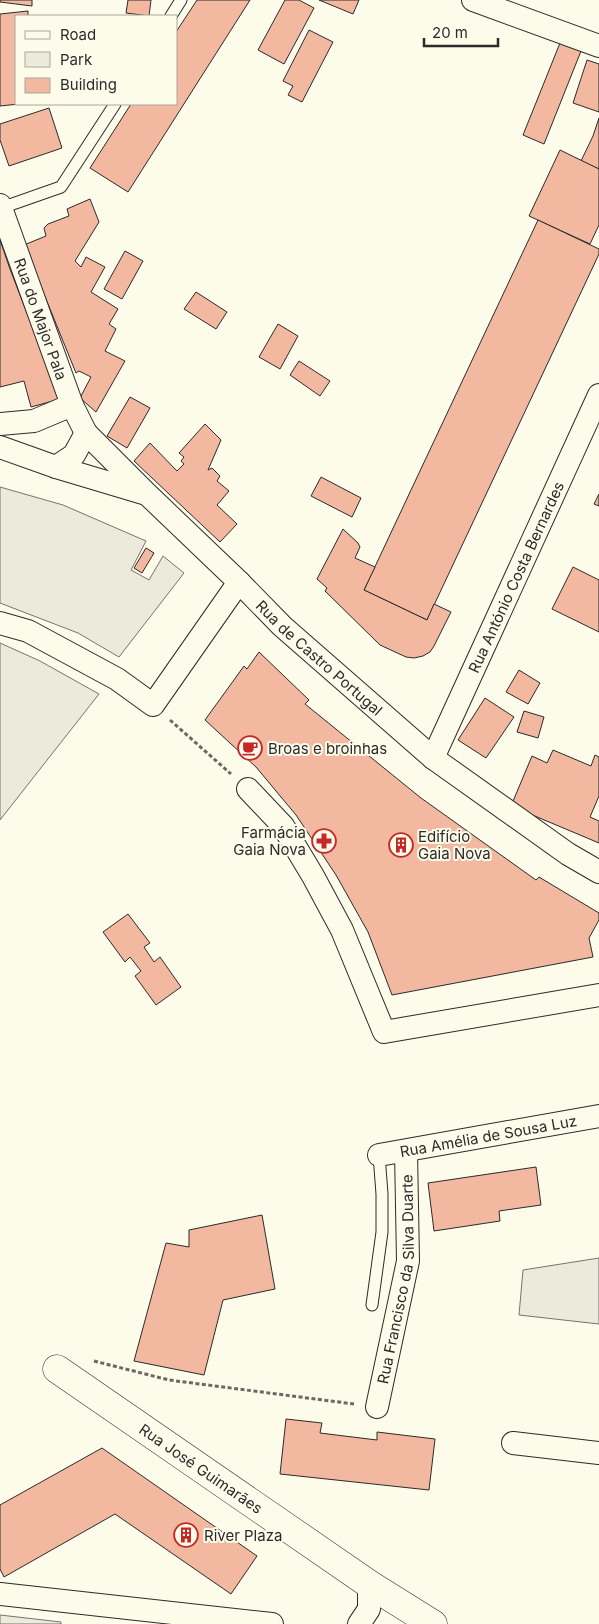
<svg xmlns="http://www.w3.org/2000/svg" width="599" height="1624" viewBox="0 0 599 1624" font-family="Inter,sans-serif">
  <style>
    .green { fill: #ecebdb; stroke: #74746e }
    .parking { fill: #eceadb; stroke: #74746e }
    .building { fill: #f2b8a0; stroke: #2b2b2b }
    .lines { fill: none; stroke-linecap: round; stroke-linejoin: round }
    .service-casing { stroke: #2b2b2b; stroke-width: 13 }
    .minor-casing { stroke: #2b2b2b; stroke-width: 24 }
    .tertiary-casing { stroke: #2b2b2b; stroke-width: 29 }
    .path { stroke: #6a6964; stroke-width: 3; stroke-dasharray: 4 2.5; stroke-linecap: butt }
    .service { stroke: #fdfbea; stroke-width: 11 }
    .minor { stroke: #fdfbea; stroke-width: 22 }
    .tertiary { stroke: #fdfbea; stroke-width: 28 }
    .labels { text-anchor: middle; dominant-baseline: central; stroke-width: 4; stroke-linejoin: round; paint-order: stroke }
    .street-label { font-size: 15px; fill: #2b2b2b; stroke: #fdfbea }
    .poi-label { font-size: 15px; fill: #2b2b2b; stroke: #fdfbea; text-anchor: start }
  </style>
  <rect width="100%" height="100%" fill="#fdfbea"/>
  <!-- green -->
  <g class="green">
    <polygon points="0,487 63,505 146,541 131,570 149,580 163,556 184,573 119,657 78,633 0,603"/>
    <polygon points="0,643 40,661 99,694 0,820"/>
    <polygon points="0,1615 61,1622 61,1624 0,1624"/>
  </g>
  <!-- parking -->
  <polygon class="parking" points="599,1258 599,1324 519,1315 523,1270"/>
  <!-- building -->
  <g class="building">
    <polygon points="0,0 32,0 32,6 0,2"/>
    <polygon points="128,0 151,0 149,16 126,13"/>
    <polygon points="197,0 250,0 128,192 90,168 131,104 176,104 176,32"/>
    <polygon points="285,0 299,0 314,8 284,64 258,50"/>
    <polygon points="319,0 359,0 353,14"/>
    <polygon points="28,11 28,16 16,16 16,104 19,104 0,106 0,14"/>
    <polygon points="309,30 333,42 302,102 288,95 293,86 283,81"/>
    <polygon points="562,38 583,46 544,144 523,135"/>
    <polygon points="587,60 599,64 599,112 573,103"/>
    <polygon points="49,108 62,148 9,166 0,140 0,124"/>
    <polygon points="599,118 599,169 581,161 593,136"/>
    <polygon points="560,150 599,169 599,225 590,244 529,216"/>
    <polygon points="90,199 99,222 75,261 81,267 86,257 105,267 91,292 118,309 109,324 116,329 105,351 125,361 96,412 80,398 91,377 79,371 76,373 24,245 46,236 44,228 48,224 69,216 67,209"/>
    <polygon points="538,220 599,249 599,254 427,620 364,590"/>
    <polygon points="0,240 10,269 60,399 31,407 24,381 0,387"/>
    <polygon points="125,251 143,261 122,299 104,289"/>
    <polygon points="196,292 227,312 216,329 184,309"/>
    <polygon points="278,324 298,336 280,369 259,357"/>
    <polygon points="299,361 330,381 320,396 290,375"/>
    <polygon points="130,397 150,408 127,448 107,436"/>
    <polygon points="205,424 221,440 208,470 212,468 220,476 217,481 229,491 217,505 237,524 220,542 134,461 150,443 177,471 184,464 181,461 184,457 179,453"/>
    <polygon points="321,477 361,498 352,517 311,496"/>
    <polygon points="599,494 599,506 594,504"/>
    <polygon points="343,529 358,543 360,547 355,558 375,567 364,590 427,620 434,604 451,612 434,646 430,652 423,656 414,658 406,657 380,645 325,591 327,588 317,579"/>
    <polygon points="146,548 154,553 142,573 134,568"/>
    <polygon points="573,567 599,580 599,632 552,609"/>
    <polygon points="259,652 309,700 305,704 421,798 536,880 539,877 599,913 599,920 589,938 593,957 392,995 368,932 336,875 296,815 256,767 205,720 244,666 247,669"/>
    <polygon points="519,670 540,683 528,704 506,692"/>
    <polygon points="485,698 514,717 486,758 458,740"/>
    <polygon points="524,711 544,717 538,738 517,732"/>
    <polygon points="553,750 591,766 595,755 599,757 599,796 590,817 599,821 599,843 511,806 532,756 547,763"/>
    <polygon points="128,914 150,943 144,947 154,962 160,957 181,987 156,1005 135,976 141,971 130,957 125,962 103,932"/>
    <polygon points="536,1167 541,1205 499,1211 500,1221 434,1231 428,1183"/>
    <polygon points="262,1215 275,1289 223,1300 204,1375 134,1361 166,1243 189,1247 189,1230"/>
    <polygon points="286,1419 322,1423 320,1433 377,1440 377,1432 435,1439 429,1490 280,1474"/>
    <polygon points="102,1448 257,1556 231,1594 115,1514 4,1577 0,1569 0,1505"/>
  </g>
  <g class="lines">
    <!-- service casing -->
    <g class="service-casing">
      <g id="service">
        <polyline points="171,16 181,0"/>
        <polyline points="1,208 61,187 115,104"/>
        <polyline points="372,1305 382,1232 382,1194 379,1155"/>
      </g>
    </g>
    <!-- minor casing -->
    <g class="minor-casing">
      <g id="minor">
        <polyline points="473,0 599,46"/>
        <path id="s1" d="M0,205L72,405L86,433L147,494L239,582L282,626L433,758L568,854L599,872"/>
        <polyline points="0,424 34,421 72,405"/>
        <polyline points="0,447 56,467 143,493"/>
        <polyline points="56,467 74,455 86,433"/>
        <polyline points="0,623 28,631 117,679 153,705 239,582"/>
        <path id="s2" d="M433,758L599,395"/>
        <polyline points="248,789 283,826 313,876 342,930 384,1032 599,995"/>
        <path id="s3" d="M379,1155L599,1116"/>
        <path id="s4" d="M377,1407L408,1261L406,1151"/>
        <polyline points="513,1443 599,1453"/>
        <polyline points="0,1594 272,1624"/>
        <polyline points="359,1624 369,1609 369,1584"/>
      </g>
    </g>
    <!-- tertiary casing -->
    <g class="tertiary-casing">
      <g id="tertiary">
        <path id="s5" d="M57,1369L369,1584L433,1624"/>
      </g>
    </g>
    <!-- path -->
    <g class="path">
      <polyline points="170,720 231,774"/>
      <polyline points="94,1361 169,1380 354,1404"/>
    </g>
    <!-- service -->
    <use href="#service" class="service"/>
    <!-- minor -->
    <use href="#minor" class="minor"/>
    <!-- tertiary -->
    <use href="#tertiary" class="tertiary"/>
  </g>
  <!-- icons -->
  <defs>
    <g id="cafe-ring" transform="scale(1.25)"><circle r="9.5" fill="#fdfbea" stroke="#c62828" stroke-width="1.5"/><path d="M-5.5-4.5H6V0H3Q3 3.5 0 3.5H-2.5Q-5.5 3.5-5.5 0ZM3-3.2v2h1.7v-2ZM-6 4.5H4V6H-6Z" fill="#c62828"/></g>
    <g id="pharmacy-ring" transform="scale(1.25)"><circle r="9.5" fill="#fdfbea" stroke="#c62828" stroke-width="1.5"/><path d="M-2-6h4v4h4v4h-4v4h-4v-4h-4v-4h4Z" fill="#c62828"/></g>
    <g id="building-ring" transform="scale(1.25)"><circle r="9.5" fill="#fdfbea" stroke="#c62828" stroke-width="1.5"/><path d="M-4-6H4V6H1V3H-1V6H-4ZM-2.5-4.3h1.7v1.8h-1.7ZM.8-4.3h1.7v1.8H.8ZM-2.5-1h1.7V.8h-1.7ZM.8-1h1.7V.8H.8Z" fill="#c62828"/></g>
  </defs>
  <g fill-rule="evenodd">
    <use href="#cafe-ring" x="250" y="748"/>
    <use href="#pharmacy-ring" x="324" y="841"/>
    <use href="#building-ring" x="401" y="845"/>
    <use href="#building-ring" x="186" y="1535"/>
  </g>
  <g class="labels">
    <!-- street labels -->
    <g class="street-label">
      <text stroke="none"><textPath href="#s1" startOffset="121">Rua do Major Pala</textPath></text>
      <text stroke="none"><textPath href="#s2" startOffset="199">Rua António Costa Bernardes</textPath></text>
      <text stroke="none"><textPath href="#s1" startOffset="568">Rua de Castro Portugal</textPath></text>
      <text stroke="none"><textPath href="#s3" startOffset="111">Rua Amélia de Sousa Luz</textPath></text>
      <text stroke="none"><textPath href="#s4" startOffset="130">Rua Francisco da Silva Duarte</textPath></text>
      <text stroke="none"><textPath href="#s5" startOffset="175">Rua José Guimarães</textPath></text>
    </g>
    <!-- poi labels -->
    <g class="poi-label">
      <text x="268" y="748">Broas e broinhas</text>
      <text x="306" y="832" text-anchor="end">Farmácia<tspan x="306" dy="17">Gaia Nova</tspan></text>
      <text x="418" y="836">Edifício<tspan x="418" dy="17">Gaia Nova</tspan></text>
      <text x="204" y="1535">River Plaza</text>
    </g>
  </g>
  <!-- legend -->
  <rect x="15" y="15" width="162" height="90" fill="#fdfbea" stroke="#a9a89e"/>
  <rect x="25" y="31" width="25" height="8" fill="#fdfbea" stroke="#a9a89e"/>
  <text x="60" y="40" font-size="15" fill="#2b2b2b">Road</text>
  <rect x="25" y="52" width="25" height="15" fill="#ecebdb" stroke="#a9a89e"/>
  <text x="60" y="65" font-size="15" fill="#2b2b2b">Park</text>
  <rect x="25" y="78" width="25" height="15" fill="#f2b8a0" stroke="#a9a89e"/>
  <text x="60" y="90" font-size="15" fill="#2b2b2b">Building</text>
  <!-- scale -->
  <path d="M424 38v8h74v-8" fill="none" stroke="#2b2b2b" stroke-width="2.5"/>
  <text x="432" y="38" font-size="15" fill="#2b2b2b" stroke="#fdfbea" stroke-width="4" paint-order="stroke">20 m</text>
</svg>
